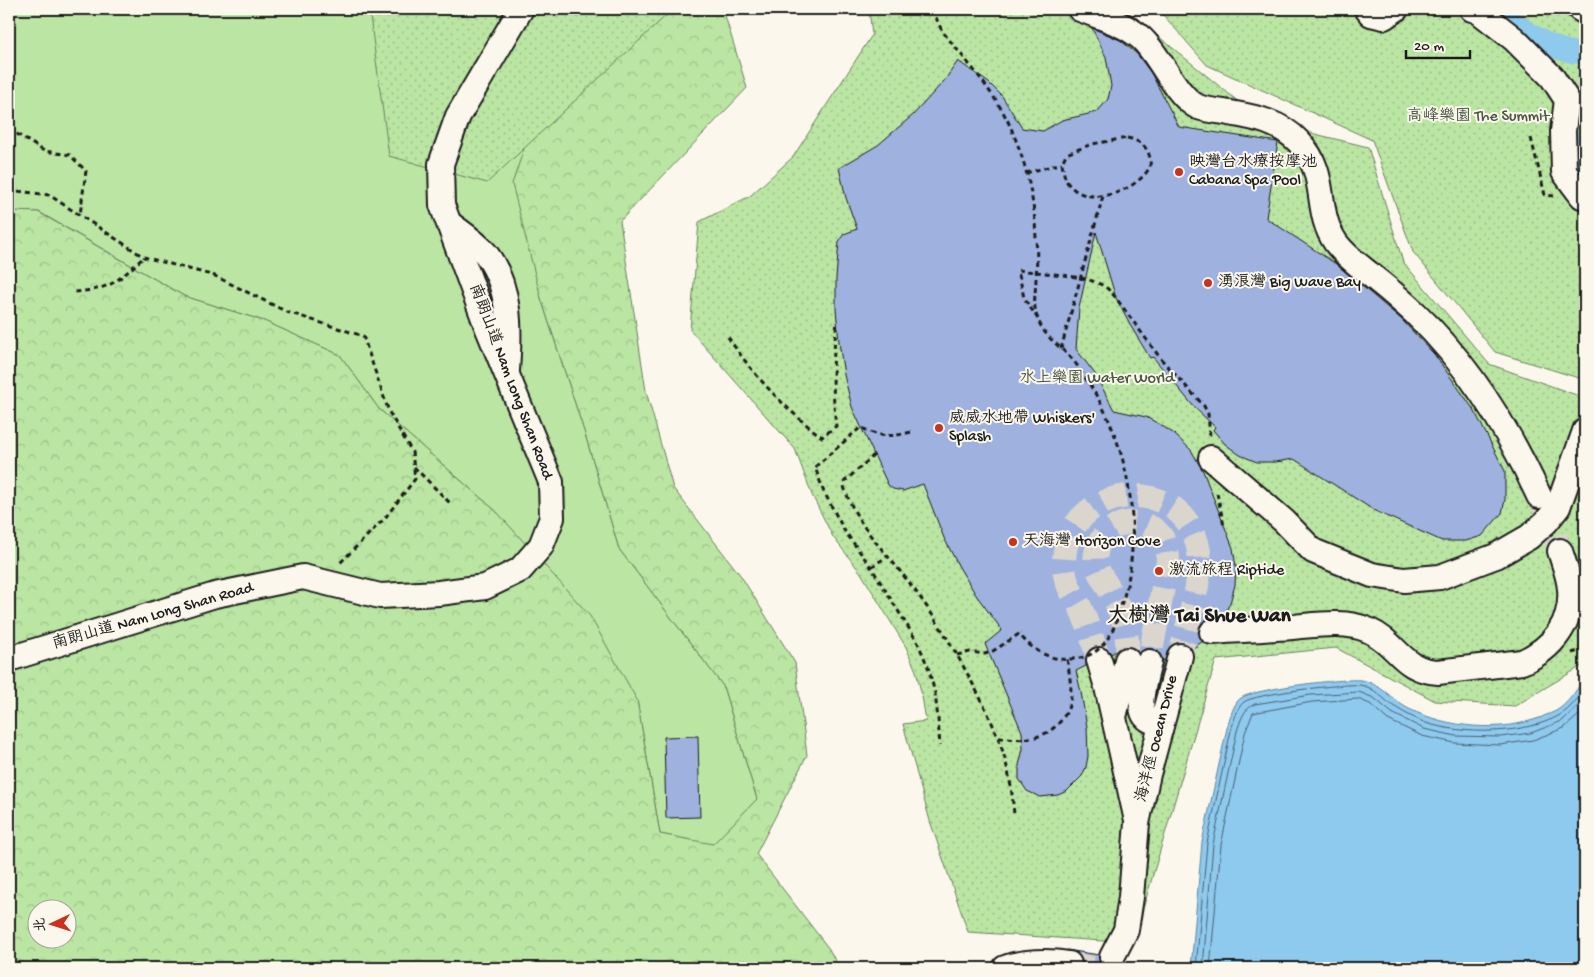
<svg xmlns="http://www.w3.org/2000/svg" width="1594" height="977" viewBox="0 0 1594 977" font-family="'Gochi Hand','LXGW WenKai TC',sans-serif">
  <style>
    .grass { fill: #bae5a2; stroke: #6b805f }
    .forest { fill: url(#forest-crowns); stroke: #6b805f; fill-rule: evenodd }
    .park { fill: url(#park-dots); stroke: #6b805f }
    .water { fill: #8ec9ee; stroke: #60849a }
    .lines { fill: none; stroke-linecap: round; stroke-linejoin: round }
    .shore { stroke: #4a6170; stroke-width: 1 }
    .canal { stroke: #8ec9ee; stroke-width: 22 }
    .building { fill: #9eb1df; stroke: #1c1c1c }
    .minor-tunnel { stroke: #dad6cd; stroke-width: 24; stroke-dasharray: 24 12; stroke-linecap: butt }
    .minor-casing { stroke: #1c1c1c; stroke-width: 28 }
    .path { stroke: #1c1c1c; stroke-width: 3; stroke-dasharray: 5 4; stroke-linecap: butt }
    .minor { stroke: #fbf7ec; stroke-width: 24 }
    .path-bridge { stroke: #1c1c1c; stroke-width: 3; stroke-dasharray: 5 4; stroke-linecap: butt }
    .poi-dot { fill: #c8321e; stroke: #fbf7ec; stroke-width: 2 }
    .labels { text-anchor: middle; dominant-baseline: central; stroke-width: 4; stroke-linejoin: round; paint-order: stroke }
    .park-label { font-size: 16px; fill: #4b5844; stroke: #fbf7ec }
    .poi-label { font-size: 16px; fill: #1c1c1c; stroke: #fbf7ec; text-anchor: start }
    .street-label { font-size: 16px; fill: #1c1c1c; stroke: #fbf7ec }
    .district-label { font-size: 21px; font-weight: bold; fill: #1c1c1c; stroke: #fbf7ec }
  </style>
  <defs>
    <pattern id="forest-crowns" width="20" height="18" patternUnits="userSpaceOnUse" patternTransform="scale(1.25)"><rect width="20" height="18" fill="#bae5a2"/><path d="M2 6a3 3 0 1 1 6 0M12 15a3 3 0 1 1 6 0" fill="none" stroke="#9fc48b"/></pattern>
    <pattern id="park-dots" width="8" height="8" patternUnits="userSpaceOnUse" patternTransform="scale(1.25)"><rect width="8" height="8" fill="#bae5a2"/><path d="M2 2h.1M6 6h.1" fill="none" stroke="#9fc48b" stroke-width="1.8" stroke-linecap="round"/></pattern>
  </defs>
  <rect width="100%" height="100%" fill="#fbf7ec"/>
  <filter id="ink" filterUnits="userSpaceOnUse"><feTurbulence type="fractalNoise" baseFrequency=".02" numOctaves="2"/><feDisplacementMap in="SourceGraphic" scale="10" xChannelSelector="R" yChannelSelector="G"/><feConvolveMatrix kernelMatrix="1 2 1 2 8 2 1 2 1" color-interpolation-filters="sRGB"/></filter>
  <g filter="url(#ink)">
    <!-- grass -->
    <polygon class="grass" points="9,9 579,9 541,298 585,434 619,549 723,686 757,799 713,845 660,834 637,700 497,512 379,409 340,355 264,321 184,296 39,212 9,211"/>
    <!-- forest -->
    <path class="forest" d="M579,9H723L747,88L620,221L646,391L673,488L741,576L795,663L807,755L756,854L829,949L839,968H9V211L38,212L184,296L264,321L340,355L379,409L497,512L590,616L637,700L660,834L713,844L757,799L723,686L619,549L585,434L541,298L512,184L555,57ZM38,910H68V940H38Z"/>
    <!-- park -->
    <g class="park">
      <polygon points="369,9 673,9 487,183 389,156"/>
      <polygon points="869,9 1125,9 1262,121 1368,147 1403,262 1489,364 1585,398 1585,664 1515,706 1435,701 1336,648 1216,660 1133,943 968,932 930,821 903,724 926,721 922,696 916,671 906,647 861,573 833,537 812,495 795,449 690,330 699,222 750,196 793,157 872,35"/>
      <polygon points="1158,9 1585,9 1585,380 1495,352 1413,252 1372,140 1207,65"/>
    </g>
    <!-- water -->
    <path class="water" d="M1585,677V968H1191L1202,842L1227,728C1230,719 1233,703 1241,698C1253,689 1344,678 1361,680C1379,682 1393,701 1409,709C1449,728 1500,733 1542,717C1547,714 1554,713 1559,709C1571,700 1577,689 1585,677Z"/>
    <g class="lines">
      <!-- shore -->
      <g class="shore">
        <path d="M1196,968L1207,843L1231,730C1234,721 1237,707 1244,702C1253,694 1346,683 1360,685C1375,687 1383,700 1395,707C1404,713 1416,719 1426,723C1462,735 1526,735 1560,715C1570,709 1580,697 1585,687"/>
        <path d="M1203,968L1213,844L1237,731C1241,720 1243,709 1255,704L1311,695L1359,692L1374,698L1392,713L1424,729L1456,736L1500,737L1531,733L1562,721L1585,699"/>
        <polyline points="1210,968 1221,845 1245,733 1253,713 1312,702 1358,699 1370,704 1388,720 1422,736 1455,743 1500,745 1533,740 1564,728 1585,710"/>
      </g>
      <!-- canal -->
      <g class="canal">
        <path d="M1494,9C1521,27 1551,54 1585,53"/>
        <path d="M1585,140C1570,151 1573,165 1585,176"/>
      </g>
    </g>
    <!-- building -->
    <g class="building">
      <polygon points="1092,28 1120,40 1137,54 1151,73 1179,127 1278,142 1266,218 1336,264 1401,319 1434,354 1474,410 1505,471 1505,500 1502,513 1482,536 1466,541 1442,541 1375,511 1294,459 1276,462 1257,462 1240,455 1225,444 1213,430 1215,427 1194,407 1153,357 1150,358 1130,325 1116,298 1096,232 1079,308 1076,349 1095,374 1114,410 1146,417 1159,424 1173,433 1191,450 1203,471 1233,548 1236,567 1235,585 1230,603 1223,617 1211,618 1204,621 1200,626 1198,632 1203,641 1192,649 1184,643 1176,643 1170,647 1165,660 1162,661 1159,652 1152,649 1145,649 1139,653 1136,650 1130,647 1122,647 1111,654 1108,650 1102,647 1095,647 1089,651 1086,657 1086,666 1076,671 1081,692 1087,727 1088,756 1086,767 1082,776 1067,791 1058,795 1040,797 1027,791 1019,779 1019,765 1023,749 1022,732 985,644 1002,630 976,595 959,567 944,538 923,484 903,491 893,489 888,485 852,407 844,375 839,342 836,309 836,278 839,242 841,238 844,234 857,229 846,198 839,168 878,145 913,115 944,81 958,61 989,83 1002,96 1022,128 1043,131 1062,120 1093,113 1099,110 1108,99 1111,86 1106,57"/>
      <polygon points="698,736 700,817 666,818 664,737"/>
      <polygon points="1067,950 1099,955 1100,964 1105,968 1082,968 1082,959 1078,953"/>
    </g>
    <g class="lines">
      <!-- minor-tunnel -->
      <g class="minor-tunnel">
        <polyline points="1542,502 1560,551"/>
        <path d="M1099,660C1093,642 1088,623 1080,607C1072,593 1064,581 1064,565C1063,481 1187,470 1199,552C1203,579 1186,627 1180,656"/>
        <path d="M1127,660C1128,644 1127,630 1121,615C1118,605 1113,596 1108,587C1098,571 1090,561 1100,542C1112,517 1149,516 1163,539C1167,546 1168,553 1168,561L1149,662"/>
        <polyline points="1069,964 1094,968"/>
      </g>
      <!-- minor casing -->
      <g class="minor-casing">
        <g id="minor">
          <path d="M1080,9C1100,17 1124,23 1141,38C1160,55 1176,97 1198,107C1206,110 1216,111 1224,112C1252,117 1278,120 1299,142C1330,175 1313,210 1336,243C1347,258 1364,269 1378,281C1391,291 1403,302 1415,313C1469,365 1508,428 1539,496"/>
          <polyline points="1367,9 1371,14 1384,17 1396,9"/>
          <polyline points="1472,9 1477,10 1514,39 1552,77 1567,100 1563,131 1564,172 1582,196 1585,196"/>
          <polyline points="1580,9 1585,12"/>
          <path d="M450,224C462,233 476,242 486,254C511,287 510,331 507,370"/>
          <polyline points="1211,458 1284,521 1313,551 1372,575 1404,580 1440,577 1496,556 1529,537 1546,522 1558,507 1585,431"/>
          <path d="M1212,632C1239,630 1266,629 1292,627C1317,625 1345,620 1368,630C1398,643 1401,670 1438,672L1522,662C1552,649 1573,623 1570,589C1569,576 1564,564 1560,551"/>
          <polyline points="9,659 215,595 303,577 380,596 439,593 485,587 520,570 541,546 552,518 551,482 486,324 442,205 441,164 458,116 521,9"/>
          <polyline points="1099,660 1107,687 1136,816"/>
          <path d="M1149,662C1146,675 1136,707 1146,717C1151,723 1156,719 1160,729"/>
          <polyline points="1115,713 1127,660"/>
          <polyline points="1112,957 1126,930 1131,897 1137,823 1148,774 1180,656"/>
          <path d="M1005,968C1021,961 1051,961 1069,964"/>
        </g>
      </g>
      <!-- path -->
      <g class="path">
        <polyline points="932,9 942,31 978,75"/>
        <polyline points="9,129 44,151 70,155 86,171 80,215"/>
        <path d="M1127,138C1143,141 1152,151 1150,167C1136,192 1086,210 1067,182C1064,176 1063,170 1062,163L1066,154L1092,144Z"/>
        <polyline points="1531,138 1545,195 1554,196"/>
        <polyline points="1026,173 1062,163"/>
        <polyline points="9,190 49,195 144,257 215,276 287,312 363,336 389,412 412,452 415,479 385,518 340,563"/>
        <path d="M75,292C113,289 117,281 144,257"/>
        <path d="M1038,319L1024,298L1018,270C1039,273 1085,275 1102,285C1108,288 1112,293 1116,298L1161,359L1204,406L1208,414L1210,437"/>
        <path d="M728,337C754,376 784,408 822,437L836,426C832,391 832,358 837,322"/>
        <path d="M911,432C892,437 878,438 861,427L815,467L823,490L844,530L871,567L918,643L928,667L935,693L938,719L940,746"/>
        <path d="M874,455L843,483C855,525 882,547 907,580C930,609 949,640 967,673C994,723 1010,756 1014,815"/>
        <polyline points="414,467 452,505"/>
        <polyline points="1217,493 1224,526"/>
        <polyline points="871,567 888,556"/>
        <polyline points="1572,653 1585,649"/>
        <polyline points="957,655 970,652 985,654 993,651 1019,634"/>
        <path d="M999,738C1011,738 1023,740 1035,737C1054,733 1070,715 1071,695C1071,683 1069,671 1067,659"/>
        <polyline points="1143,968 1148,962"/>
      </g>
      <!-- minor -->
      <use href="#minor" class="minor"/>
      <!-- path-bridge -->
      <g class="path-bridge">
        <path d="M978,75C991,93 1005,112 1013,133C1027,166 1035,203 1036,239C1037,252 1037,264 1036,277C1036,290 1033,301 1036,314C1043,336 1053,340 1068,355C1075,361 1081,371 1086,379C1125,436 1141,513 1128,581C1126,591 1122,601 1120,610C1112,636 1101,658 1071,659C1050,661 1032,650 1019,634"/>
        <polyline points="1061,349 1103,196"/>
      </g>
    </g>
  </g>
  <!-- markers -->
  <g class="poi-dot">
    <circle cx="1179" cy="172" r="5"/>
    <circle cx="1208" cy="283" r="5"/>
    <circle cx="939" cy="428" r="5"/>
    <circle cx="1013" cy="542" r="5"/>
    <circle cx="1159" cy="571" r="5"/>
  </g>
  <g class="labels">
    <!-- park labels -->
    <g class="park-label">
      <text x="1478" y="117">高峰樂園 The Summit</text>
      <text x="1097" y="379">水上樂園 Water World</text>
    </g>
    <!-- poi labels -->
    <g class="poi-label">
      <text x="1189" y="163">映灣台水療按摩池<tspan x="1189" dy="18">Cabana Spa Pool</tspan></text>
      <text x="1218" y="283">湧浪灣 Big Wave Bay</text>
      <text x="949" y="419">威威水地帶 Whiskers'<tspan x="949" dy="18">Splash</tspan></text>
      <text x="1023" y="542">天海灣 Horizon Cove</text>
      <text x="1169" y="571">激流旅程 Riptide</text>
    </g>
    <!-- street labels -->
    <g class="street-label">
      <text transform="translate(510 382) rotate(69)">南朗山道 Nam Long Shan Road</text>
      <text transform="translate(153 617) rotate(-16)">南朗山道 Nam Long Shan Road</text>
      <text transform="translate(1158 739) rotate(-76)">海洋徑 Ocean Drive</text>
    </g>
    <!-- district labels -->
    <g class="district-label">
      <text x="1199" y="617">大樹灣 Tai Shue Wan</text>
    </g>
  </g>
  <!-- margin -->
  <rect width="1594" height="977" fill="none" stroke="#fbf7ec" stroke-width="30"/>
  <rect x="15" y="15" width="1564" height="947" fill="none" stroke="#1c1c1c" stroke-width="2" filter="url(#ink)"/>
  <!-- north arrow -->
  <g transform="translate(52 924) rotate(266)"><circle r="24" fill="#fbf7ec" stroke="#a29f99"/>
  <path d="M0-4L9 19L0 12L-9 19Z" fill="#c8321e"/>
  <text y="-8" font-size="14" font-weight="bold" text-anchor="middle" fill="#1c1c1c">北</text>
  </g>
  <!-- scale -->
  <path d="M1406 50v8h64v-8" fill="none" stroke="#1c1c1c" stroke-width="2.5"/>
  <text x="1414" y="50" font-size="15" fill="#1c1c1c" stroke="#fbf7ec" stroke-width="4" paint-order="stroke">20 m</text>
</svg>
